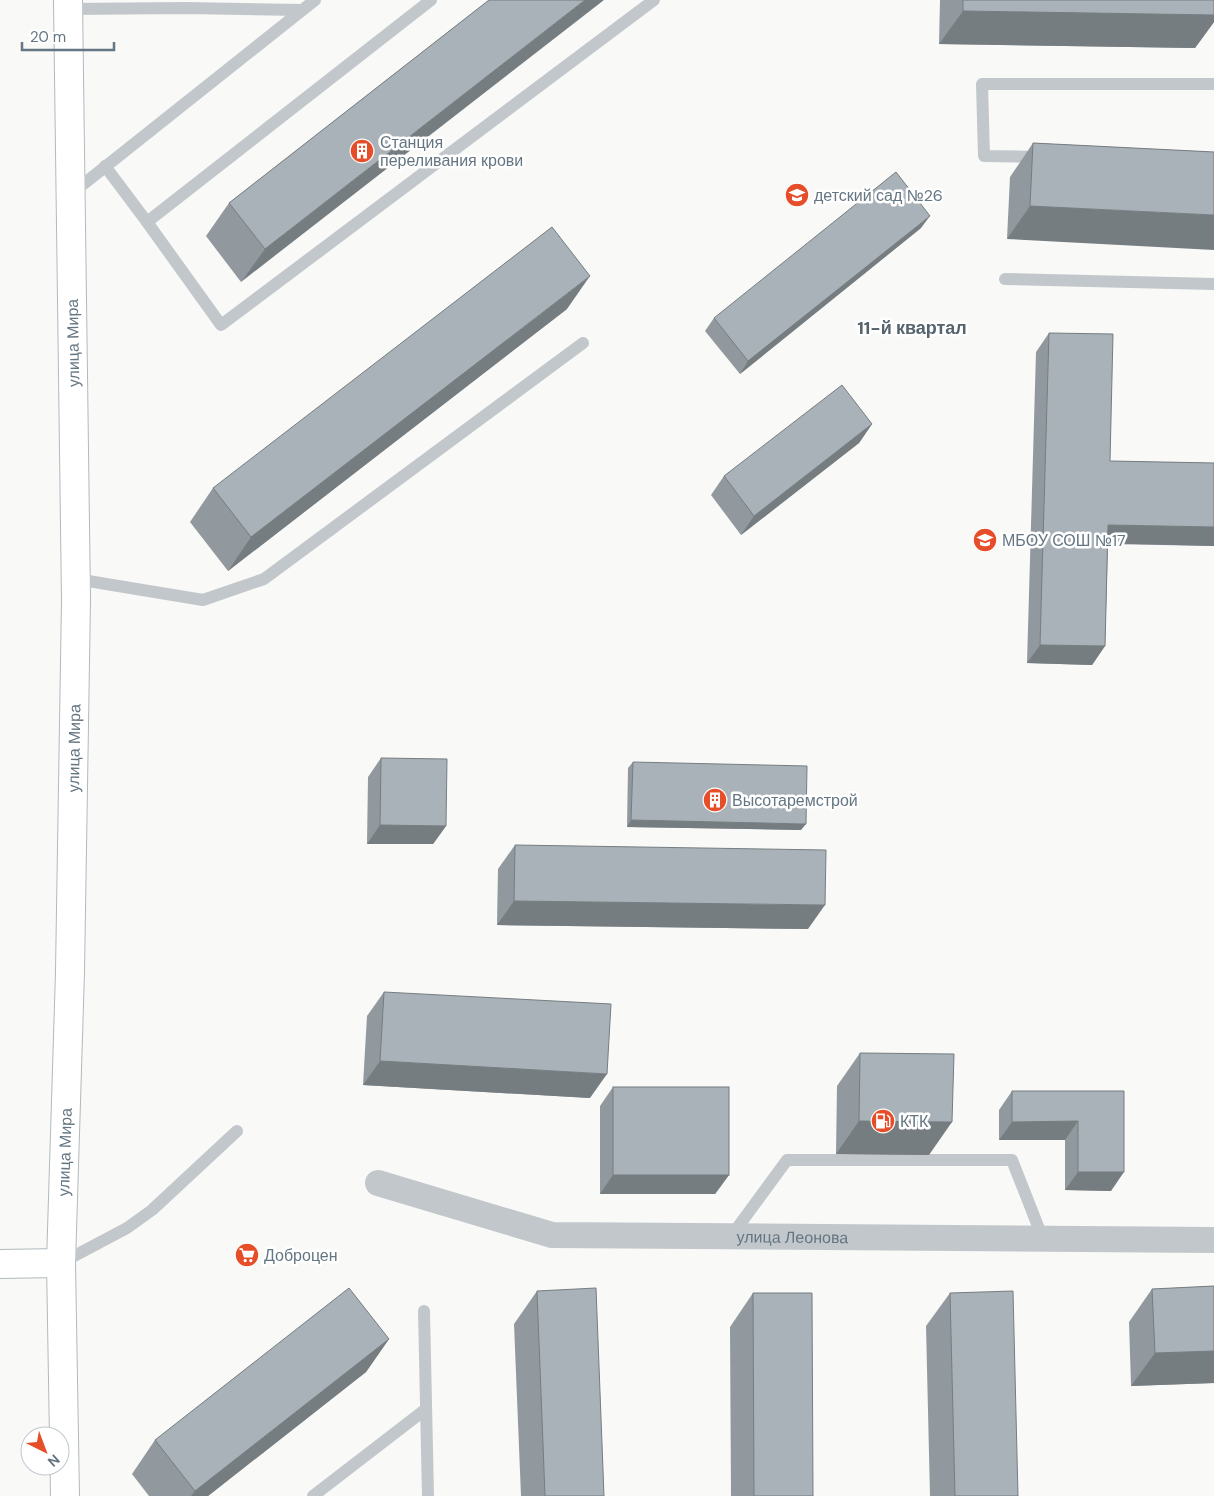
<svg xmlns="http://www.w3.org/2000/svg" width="1214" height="1496" viewBox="0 0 1214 1496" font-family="'DM Sans',sans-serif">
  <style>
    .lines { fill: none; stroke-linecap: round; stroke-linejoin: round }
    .secondary-casing { stroke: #b2b9be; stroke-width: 30 }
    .lane { stroke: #c2c7cb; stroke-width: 12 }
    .street { stroke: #c2c7cb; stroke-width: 26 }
    .secondary { stroke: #fff; stroke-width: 28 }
    .wall { fill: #91999e }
    .shaded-wall { fill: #767d81 }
    .building { fill: #a9b2b8; stroke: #767d81 }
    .labels { text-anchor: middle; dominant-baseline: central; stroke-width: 5; stroke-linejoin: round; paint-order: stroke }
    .poi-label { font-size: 16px; fill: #647682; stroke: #fff; text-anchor: start }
    .street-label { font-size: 16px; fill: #647682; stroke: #fff }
    .neighbourhood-label { font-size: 18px; font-weight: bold; fill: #56646d; stroke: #fff }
  </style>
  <rect width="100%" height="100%" fill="#f9f9f7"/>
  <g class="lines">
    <!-- secondary casing -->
    <g class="secondary-casing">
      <g id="secondary">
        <polyline points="0,1264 61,1263"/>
        <path id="s2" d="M65,1496L61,1263L70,972L76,600L68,0"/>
      </g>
    </g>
    <!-- lane -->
    <g class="lane">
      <polyline points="68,9 186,8 302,10"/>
      <polyline points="1040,157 984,156 982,84 1214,84"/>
      <polyline points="105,166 147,222 431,0"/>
      <polyline points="71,194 315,0"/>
      <polyline points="147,222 221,325 654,0"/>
      <polyline points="1005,279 1214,284"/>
      <polyline points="76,579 203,600 264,579 583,343"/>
      <polyline points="732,1235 787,1160 1012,1160 1043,1239"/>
      <polyline points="61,1263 127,1228 152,1210 237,1131"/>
      <polyline points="424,1311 428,1496"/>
      <polyline points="313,1496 426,1409"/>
    </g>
    <!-- street -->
    <path class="street" id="s1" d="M378,1183L552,1235L1214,1240"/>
    <!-- secondary -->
    <use href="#secondary" class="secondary"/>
  </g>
  <!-- wall -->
  <g class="wall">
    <polygon points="489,0 241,282 206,236 229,203"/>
    <polygon points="940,0 1214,0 1214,22 1195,48 939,44"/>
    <polygon points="1033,143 1214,152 1007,239 1010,177"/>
    <polygon points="921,228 740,374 705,331 714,318"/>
    <polygon points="567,309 228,571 190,522 213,488"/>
    <polygon points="1049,333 1110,461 1214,463 1214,546 1108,544 1105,646 1092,665 1027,663 1036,352"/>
    <polygon points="872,424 859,443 741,535 711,495 724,476"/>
    <polygon points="381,758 446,826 433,844 367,844 368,777"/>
    <polygon points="633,762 801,830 627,827 628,768"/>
    <polygon points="515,845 808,929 497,925 498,869"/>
    <polygon points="384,992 590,1098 363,1085 367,1016"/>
    <polygon points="860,1053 929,1155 836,1154 837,1086"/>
    <polygon points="613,1087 729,1175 715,1194 600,1194 600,1106"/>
    <polygon points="1012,1091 1124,1091 1111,1191 1065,1190 1065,1140 999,1140 999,1110"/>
    <polygon points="1214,1286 1214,1383 1131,1386 1129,1322 1152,1289"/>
    <polygon points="537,1291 604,1496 521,1496 514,1324"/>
    <polygon points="753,1293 813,1496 731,1496 730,1327"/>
    <polygon points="950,1293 1018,1496 930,1496 926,1326"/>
    <polygon points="389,1339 366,1372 208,1496 149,1496 132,1474 155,1440"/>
  </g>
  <!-- shaded-wall -->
  <g class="shaded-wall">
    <polygon points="585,0 604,0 241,282 265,249"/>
    <polygon points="963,11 1214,15 1214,22 1195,48 939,44"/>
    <polygon points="1030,206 1214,215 1214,250 1007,239"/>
    <polygon points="930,216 921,228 740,374 748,361"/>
    <polygon points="590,276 567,309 228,571 251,537"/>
    <polygon points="872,424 859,443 741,535 754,516"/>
    <polygon points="1108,525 1214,527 1214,546 1095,543"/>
    <polygon points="1040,645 1105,646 1092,665 1027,663"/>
    <polygon points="631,820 806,824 801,830 627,827"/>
    <polygon points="380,825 446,826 433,844 367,844"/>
    <polygon points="514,901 825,905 808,929 497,925"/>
    <polygon points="380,1061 607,1074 590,1098 363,1085"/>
    <polygon points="859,1121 952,1122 929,1155 836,1154"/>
    <polygon points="1078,1121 1065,1140 999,1140 1012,1122"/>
    <polygon points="1078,1172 1124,1172 1111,1191 1065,1190"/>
    <polygon points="613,1175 729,1175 715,1194 600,1194"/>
    <polygon points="389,1339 366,1372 208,1496 191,1496 195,1491"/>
    <polygon points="1214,1351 1214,1383 1131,1386 1155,1353"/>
  </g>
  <!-- building -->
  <g class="building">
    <polygon points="489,0 585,0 265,249 229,203"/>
    <polygon points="963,0 1214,0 1214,15 963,11"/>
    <polygon points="1033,143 1214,152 1214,215 1030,206"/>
    <polygon points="896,172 930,216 748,361 714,318"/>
    <polygon points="552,227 590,276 251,537 213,488"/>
    <polygon points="1049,333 1113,334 1110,461 1214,463 1214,527 1108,525 1105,646 1040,645"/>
    <polygon points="842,385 872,424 754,516 724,476"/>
    <polygon points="381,758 447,759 446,826 380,825"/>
    <polygon points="633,762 807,766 806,824 631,820"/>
    <polygon points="515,845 826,850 825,905 514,901"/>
    <polygon points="384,992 611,1004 607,1074 380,1061"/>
    <polygon points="860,1053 954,1054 952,1122 859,1121"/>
    <rect x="613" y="1087" width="116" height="88"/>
    <polygon points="1012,1091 1124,1091 1124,1172 1078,1172 1078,1121 1012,1122"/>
    <polygon points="1214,1286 1214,1351 1155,1353 1152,1289"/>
    <polygon points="349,1288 389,1339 195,1491 155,1440"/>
    <polygon points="596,1288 604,1496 545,1496 537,1291"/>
    <polygon points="1013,1291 1018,1496 955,1496 950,1293"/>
    <polygon points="753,1293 812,1293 813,1496 754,1496"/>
  </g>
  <!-- icons -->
  <defs>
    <g id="building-disc" transform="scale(1.25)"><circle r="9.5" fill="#e64e2a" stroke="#fff"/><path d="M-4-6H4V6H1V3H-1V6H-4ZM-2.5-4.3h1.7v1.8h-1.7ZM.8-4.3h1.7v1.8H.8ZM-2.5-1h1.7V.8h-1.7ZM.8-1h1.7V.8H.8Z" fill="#fff"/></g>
    <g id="school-disc" transform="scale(1.25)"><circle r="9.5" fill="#e64e2a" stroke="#fff"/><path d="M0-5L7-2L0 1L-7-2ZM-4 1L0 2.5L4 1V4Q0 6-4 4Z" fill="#fff"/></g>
    <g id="fuel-disc" transform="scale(1.25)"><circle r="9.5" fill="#e64e2a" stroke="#fff"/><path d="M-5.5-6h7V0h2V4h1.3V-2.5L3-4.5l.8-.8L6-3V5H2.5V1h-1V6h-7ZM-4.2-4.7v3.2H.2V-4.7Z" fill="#fff"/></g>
    <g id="supermarket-disc" transform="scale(1.25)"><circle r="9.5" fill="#e64e2a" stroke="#fff"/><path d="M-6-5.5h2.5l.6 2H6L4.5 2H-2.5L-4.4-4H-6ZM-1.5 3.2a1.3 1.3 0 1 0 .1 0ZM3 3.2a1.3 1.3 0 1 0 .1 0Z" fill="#fff"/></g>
  </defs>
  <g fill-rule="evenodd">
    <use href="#building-disc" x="362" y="151"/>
    <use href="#school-disc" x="797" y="195"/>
    <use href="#school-disc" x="985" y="540"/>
    <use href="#building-disc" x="715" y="800"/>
    <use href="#fuel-disc" x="883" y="1121"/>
    <use href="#supermarket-disc" x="247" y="1255"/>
  </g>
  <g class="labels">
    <!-- poi labels -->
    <g class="poi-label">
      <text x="380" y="142">Станция<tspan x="380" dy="18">переливания крови</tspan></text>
      <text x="814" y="195">детский сад №26</text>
      <text x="1002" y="540">МБОУ СОШ №17</text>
      <text x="732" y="800">Высотаремстрой</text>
      <text x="900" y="1121">КТК</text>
      <text x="264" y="1255">Доброцен</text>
    </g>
    <!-- street labels -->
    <g class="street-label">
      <text transform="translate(73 343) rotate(-91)">улица Мира</text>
      <text stroke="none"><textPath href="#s2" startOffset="748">улица Мира</textPath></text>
      <text stroke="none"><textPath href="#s2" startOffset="344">улица Мира</textPath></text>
      <text stroke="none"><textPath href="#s1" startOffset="422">улица Леонова</textPath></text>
    </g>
    <!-- neighbourhood labels -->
    <g class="neighbourhood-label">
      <text x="912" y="328">11-й квартал</text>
    </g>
  </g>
  <!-- north arrow -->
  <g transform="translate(45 1451) rotate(138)"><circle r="24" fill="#ffffff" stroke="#c1c8cd"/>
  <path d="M0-4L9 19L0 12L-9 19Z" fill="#e64e2a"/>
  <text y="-8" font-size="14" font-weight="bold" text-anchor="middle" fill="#647682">N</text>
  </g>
  <!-- scale -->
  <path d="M22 42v8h92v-8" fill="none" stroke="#647682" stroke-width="2.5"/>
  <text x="30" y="42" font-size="15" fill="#647682" stroke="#ffffff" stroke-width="4" paint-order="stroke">20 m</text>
</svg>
